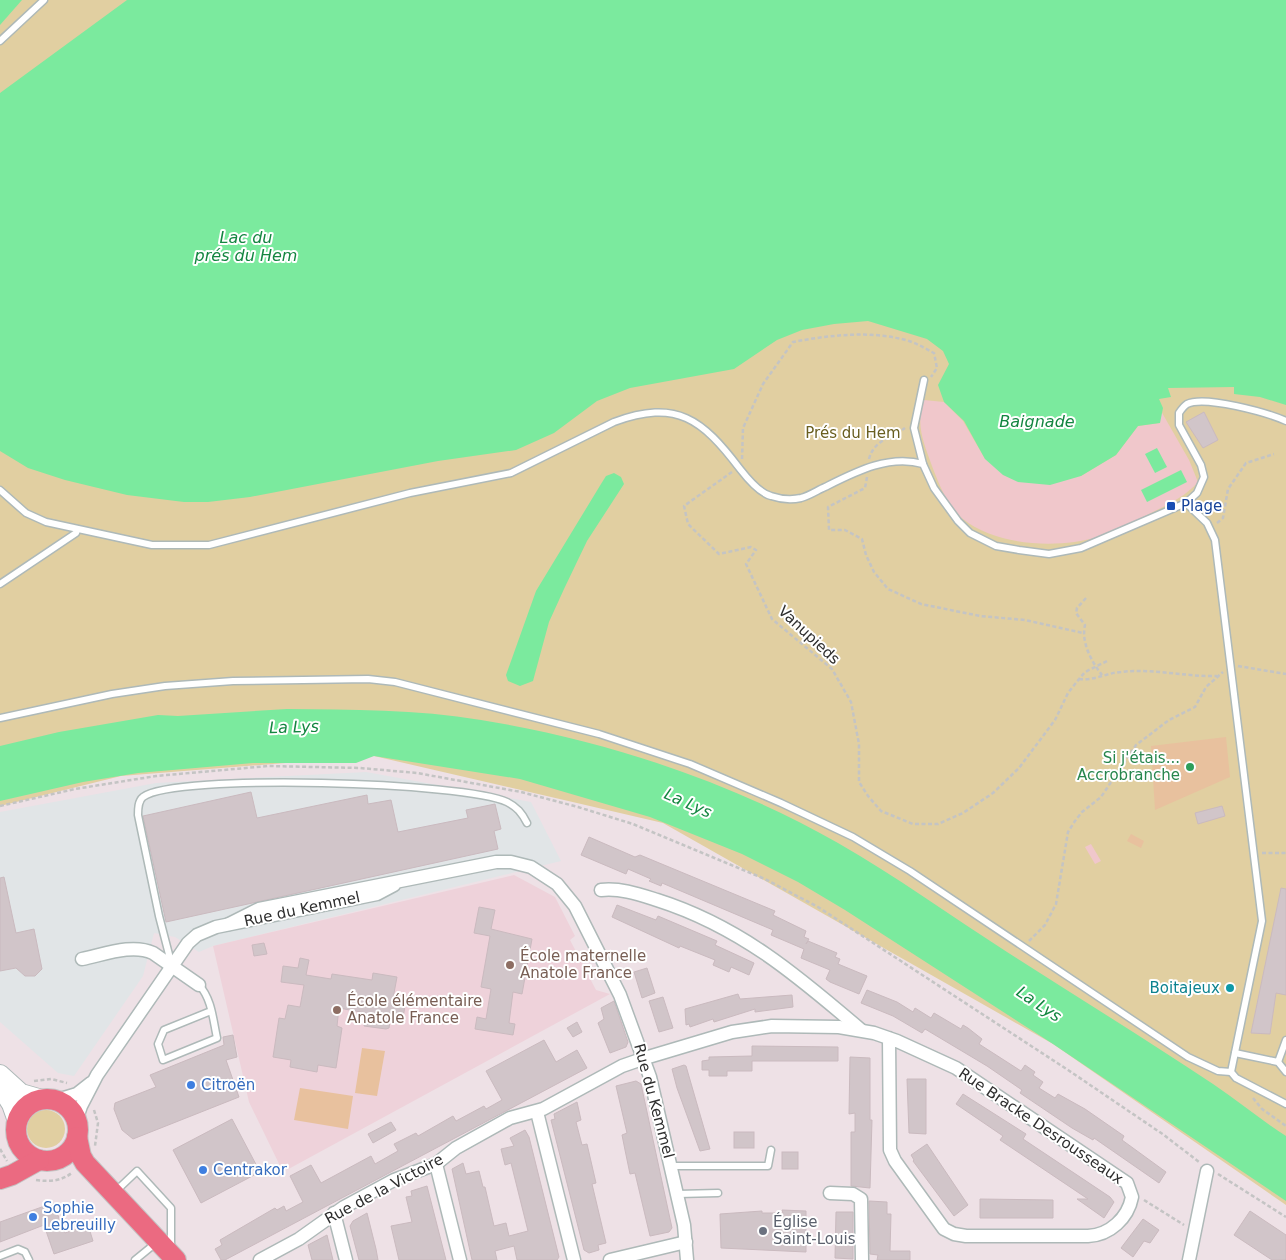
<svg xmlns="http://www.w3.org/2000/svg" width="1286" height="1260" viewBox="0 0 1286 1260" font-family="'DejaVu Sans',sans-serif">
  <style>
    .industrial { fill: #e1e5e7 }
    .education { fill: #eed2da }
    .green { fill: #e1cfa1 }
    .sand { fill: #f0c7cb }
    .pitch { fill: #e8c19e }
    .water { fill: #7bea9e }
    .building { fill: #d1c5c9; stroke: #cababf }
    .lines { fill: none; stroke-linecap: round; stroke-linejoin: round }
    .service-casing { stroke: #aeb9b8; stroke-width: 9 }
    .minor-casing { stroke: #aeb9b8; stroke-width: 15 }
    .secondary-casing { stroke: #aeb9b8; stroke-width: 20 }
    .primary-casing { stroke: #c4c4c4; stroke-width: 22 }
    .path { stroke: #c4c4c4; stroke-width: 2.5; stroke-dasharray: 4 2.5; stroke-linecap: butt }
    .service { stroke: #fff; stroke-width: 6 }
    .minor { stroke: #fff; stroke-width: 12 }
    .secondary { stroke: #fff; stroke-width: 18 }
    .primary { stroke: #eb6a81; stroke-width: 20 }
    .transit-dot { fill: #1a4fb4; stroke: #fff; stroke-width: 2 }
    .leisure-dot { fill: #2e9e5b; stroke: #fff; stroke-width: 2 }
    .education-dot { fill: #8d6e63; stroke: #fff; stroke-width: 2 }
    .culture-dot { fill: #0f9aa8; stroke: #fff; stroke-width: 2 }
    .shop-dot { fill: #3f7fe0; stroke: #fff; stroke-width: 2 }
    .worship-dot { fill: #6b7280; stroke: #fff; stroke-width: 2 }
    .labels { text-anchor: middle; dominant-baseline: central; stroke-width: 4; stroke-linejoin: round; paint-order: stroke }
    .park-label { font-size: 15px; fill: #695e1f; stroke: #fff }
    .transit-label { font-size: 15px; fill: #164399; stroke: #fff; text-anchor: start }
    .street-label { font-size: 15px; fill: #2e2e2e; stroke: #fff }
    .leisure-label { font-size: 15px; fill: #27864d; stroke: #fff; text-anchor: end }
    .education-label { font-size: 15px; fill: #785e54; stroke: #fff; text-anchor: start }
    .culture-label { font-size: 15px; fill: #0d838f; stroke: #fff; text-anchor: end }
    .shop-label { font-size: 15px; fill: #366cbe; stroke: #fff; text-anchor: start }
    .worship-label { font-size: 15px; fill: #5b616d; stroke: #fff; text-anchor: start }
    .water-label { font-size: 16px; font-style: italic; fill: #148641; stroke: #fff }
  </style>
  <rect width="100%" height="100%" fill="#eee1e6"/>
  <!-- industrial -->
  <polygon class="industrial" points="366,772 531,802 561,861 213,946 199,952 175,937 154,933 143,976 74,1076 58,1073 0,1022 0,812 156,783"/>
  <!-- education -->
  <polygon class="education" points="514,875 555,897 575,936 570,940 596,990 610,994 283,1172 249,1102 213,946"/>
  <!-- green -->
  <g class="green">
    <polygon points="8,0 1286,0 1286,1205 1053,1044 663,823 374,756 121,776 0,806 0,8"/>
    <circle cx="46" cy="1129" r="19"/>
  </g>
  <!-- sand -->
  <g class="sand">
    <path d="M924,400L944,402L963,421L985,459L1081,476L1116,455L1138,426L1159,423L1161,411L1189,460L1198,482C1184,498 1166,505 1147,515C1132,523 1115,532 1098,537C1057,549 997,546 963,519C947,506 939,484 932,466C924,443 915,425 924,400Z"/>
    <polygon points="1091,844 1101,861 1095,864 1085,847"/>
  </g>
  <!-- pitch -->
  <g class="pitch">
    <polygon points="1226,737 1230,777 1155,810 1151,746"/>
    <polygon points="1131,834 1144,841 1141,848 1127,841"/>
    <polygon points="362,1048 385,1051 377,1096 355,1093"/>
    <polygon points="300,1088 353,1096 348,1129 294,1120"/>
  </g>
  <!-- water -->
  <g class="water">
    <polygon points="0,0 22,0 0,25"/>
    <polygon points="127,0 1286,0 1286,405 1260,397 1234,394 1234,387 1168,388 1171,397 1159,399 1163,408 1160,423 1138,426 1116,455 1081,476 1050,485 1018,482 1003,475 985,459 964,421 944,402 938,385 949,364 943,351 927,339 868,321 834,324 802,330 777,340 734,369 630,388 597,401 554,433 516,450 438,461 250,497 208,502 184,502 127,495 65,480 28,468 0,451 0,93"/>
    <polygon points="1157,448 1167,467 1155,473 1145,454"/>
    <polygon points="1181,470 1187,482 1147,502 1141,490"/>
    <polygon points="614,473 621,477 624,484 587,541 564,589 549,622 533,681 520,686 508,681 506,675 536,591 601,484 606,476"/>
    <path d="M287,709C351,710 417,709 481,720C605,740 729,781 838,843C896,876 951,916 1007,952C1076,996 1145,1039 1213,1084C1238,1101 1261,1120 1286,1136V1201L1053,1044L845,910L798,882L742,854L650,817L520,779L374,756L356,763H253L138,773L83,782L0,801V746L59,732L158,715L178,716Z"/>
  </g>
  <!-- building -->
  <g class="building">
    <polygon points="1204,412 1218,440 1203,448 1186,422"/>
    <polygon points="251,792 257,818 367,795 368,804 391,800 398,832 468,818 466,810 495,804 501,829 494,831 498,849 166,922 143,816"/>
    <polygon points="1222,806 1225,816 1198,824 1195,813"/>
    <polygon points="589,837 635,857 640,855 775,911 773,915 806,931 804,937 809,939 806,944 808,941 837,953 835,957 840,959 838,964 867,976 859,994 830,982 826,979 830,970 801,958 804,949 771,935 773,930 662,883 661,886 649,881 651,879 628,869 626,874 581,855"/>
    <polygon points="4,877 16,933 34,929 42,969 35,976 25,976 16,968 0,971 0,878"/>
    <polygon points="1281,888 1286,889 1286,995 1276,993 1270,1034 1251,1033"/>
    <polygon points="617,905 656,920 658,916 717,941 715,945 754,963 749,975 731,967 729,972 713,965 715,960 680,946 679,948 612,917"/>
    <polygon points="479,907 495,910 491,929 532,939 522,994 513,992 509,1023 515,1024 513,1035 475,1029 477,1017 486,1019 491,989 481,987 490,936 474,933"/>
    <polygon points="264,943 267,954 254,956 252,945"/>
    <polygon points="300,958 309,960 306,975 331,979 332,974 372,980 373,973 397,977 392,1004 405,1006 402,1024 390,1022 389,1028 386,1029 364,1026 366,1013 339,1008 337,1026 342,1028 336,1068 318,1065 317,1072 290,1067 291,1060 273,1057 279,1018 285,1019 288,1005 300,1007 304,985 281,982 283,966 298,968"/>
    <polygon points="647,968 655,993 642,998 634,972"/>
    <polygon points="867,990 897,1002 913,1012 915,1008 931,1018 934,1013 961,1029 963,1025 968,1028 982,1039 979,1044 1021,1071 1025,1065 1035,1072 1033,1075 1043,1082 1039,1088 1055,1098 1058,1094 1085,1109 1124,1136 1122,1140 1166,1172 1159,1183 1094,1138 1093,1140 1072,1128 1020,1093 1022,1090 987,1066 925,1029 922,1033 893,1016 861,1003"/>
    <polygon points="738,994 740,999 792,995 793,1007 755,1012 755,1009 714,1022 713,1019 690,1027 689,1024 686,1025 685,1009"/>
    <polygon points="663,997 673,1028 659,1032 649,1001"/>
    <polygon points="614,1001 628,1042 626,1047 610,1053 598,1023 604,1019 601,1008"/>
    <polygon points="577,1022 582,1032 573,1037 567,1028"/>
    <polygon points="233,1035 237,1057 226,1060 239,1097 133,1139 122,1130 114,1109 115,1103 156,1087 150,1075 224,1045 223,1037"/>
    <polygon points="544,1040 556,1062 577,1050 587,1068 225,1260 221,1260 215,1249 222,1245 220,1240 275,1208 277,1210 284,1206 286,1211 303,1202 290,1176 311,1165 321,1183 371,1156 375,1164 398,1151 394,1144 416,1133 418,1136 453,1116 456,1121 484,1106 486,1109 502,1100 486,1071"/>
    <polygon points="752,1046 838,1047 838,1061 752,1061 752,1071 727,1071 727,1076 709,1076 709,1070 702,1070 702,1061 709,1060 709,1057 752,1056"/>
    <polygon points="850,1057 870,1058 870,1120 872,1120 870,1188 851,1186 851,1132 855,1132 855,1113 849,1114"/>
    <polygon points="684,1065 686,1066 710,1149 700,1151 677,1088 672,1069"/>
    <polygon points="907,1079 926,1079 926,1134 909,1133"/>
    <polygon points="636,1081 641,1084 672,1228 669,1232 650,1236 635,1173 630,1174 625,1150 622,1135 627,1133 616,1086"/>
    <polygon points="963,1094 1026,1134 1023,1139 1110,1197 1114,1202 1104,1218 1077,1199 1088,1199 1000,1140 1003,1136 956,1104"/>
    <polygon points="577,1102 581,1120 576,1122 582,1145 587,1144 596,1183 592,1184 606,1243 598,1245 599,1250 589,1253 584,1250 551,1120 555,1119 554,1114"/>
    <polygon points="232,1119 260,1172 201,1203 173,1150"/>
    <polygon points="391,1122 396,1130 373,1143 368,1134"/>
    <polygon points="525,1130 529,1137 559,1257 557,1260 517,1260 514,1246 495,1251 497,1260 472,1260 452,1169 463,1163 466,1174 479,1171 483,1187 485,1187 494,1226 506,1223 509,1236 528,1231 511,1163 505,1165 501,1149 514,1146 510,1138"/>
    <rect x="734" y="1132" width="20" height="16"/>
    <polygon points="927,1144 968,1205 954,1216 913,1161 914,1160 911,1155"/>
    <rect x="782" y="1152" width="16" height="17"/>
    <polygon points="427,1186 446,1260 399,1260 391,1226 412,1222 406,1197 412,1196 411,1191"/>
    <polygon points="980,1199 1053,1200 1053,1218 980,1218"/>
    <polygon points="869,1201 887,1202 887,1214 891,1214 890,1251 910,1251 910,1260 877,1260 878,1255 870,1254"/>
    <polygon points="53,1203 65,1233 88,1225 93,1241 54,1254 44,1225 0,1242 0,1222"/>
    <polygon points="782,1210 806,1211 806,1252 721,1248 720,1214 762,1211 762,1213 783,1213"/>
    <polygon points="1250,1211 1286,1235 1286,1260 1272,1260 1234,1235"/>
    <polygon points="836,1212 853,1212 853,1259 835,1258"/>
    <polygon points="367,1213 376,1249 378,1260 359,1260 350,1226 353,1221"/>
    <polygon points="1143,1219 1159,1230 1150,1243 1144,1241 1133,1257 1121,1248"/>
    <polygon points="327,1235 333,1260 312,1260 308,1245"/>
  </g>
  <g class="lines">
    <!-- service casing -->
    <g class="service-casing">
      <g id="service">
        <polyline points="0,41 44,0"/>
        <polyline points="923,464 914,428 924,380"/>
        <path d="M0,490L26,513L46,522L152,545H209L410,493L511,473L614,422C677,399 702,419 740,469C747,478 759,493 771,496C780,499 792,500 801,498C809,496 818,490 825,487C855,472 889,454 923,464L934,488L958,521L970,533L996,546L1019,550L1049,554L1081,548L1186,503L1197,493L1204,477L1201,465L1179,425V413C1181,410 1184,406 1187,404C1205,395 1268,413 1286,421"/>
        <polyline points="1186,503 1207,523 1215,540 1262,921 1231,1072 1236,1078 1286,1104"/>
        <polyline points="0,584 76,533 77,530"/>
        <polyline points="0,718 112,694 165,686 233,681 368,679 395,682 599,734 690,764 781,803 853,837 910,871 1188,1057 1218,1071 1231,1072"/>
        <path d="M172,966L159,916L138,815C138,809 138,801 143,797C175,773 467,782 507,802C517,807 522,813 527,823"/>
        <path d="M199,985C212,999 213,1020 217,1038L163,1060L158,1044L164,1030L211,1011"/>
        <polyline points="1235,1053 1278,1062 1286,1072"/>
        <polyline points="1278,1062 1286,1040"/>
        <polyline points="671,1166 768,1166 771,1150"/>
        <polyline points="116,1191 137,1171 171,1208 171,1248"/>
        <polyline points="678,1194 718,1193"/>
        <polyline points="0,1256 18,1249 25,1252 29,1260"/>
        <polyline points="135,1260 151,1247"/>
      </g>
    </g>
    <!-- minor casing -->
    <g class="minor-casing">
      <g id="minor">
        <path d="M601,890C621,888 638,894 657,900C739,926 797,975 861,1030"/>
        <polyline points="229,924 259,909 496,862 511,862 531,867 557,884 575,906 620,995 650,1077 684,1225 687,1260"/>
        <path d="M82,959C103,955 132,943 153,953L199,985"/>
        <polyline points="57,1100 77,1094 91,1083"/>
        <polyline points="537,1112 574,1260"/>
        <polyline points="76,1121 81,1106 97,1075 188,943 197,935 216,927 377,894 394,885"/>
        <polyline points="436,1164 460,1260"/>
        <polyline points="830,1193 853,1194 861,1199 862,1260"/>
        <polyline points="334,1213 346,1260"/>
        <path d="M260,1260L299,1239L344,1207L394,1180L436,1164L456,1148L510,1118L543,1109L622,1066L645,1058L732,1032L772,1026L839,1027L874,1033L897,1041L956,1068L1127,1183L1132,1197C1128,1218 1110,1235 1088,1236H966L954,1234L944,1229L895,1161L890,1150L889,1038"/>
        <polyline points="610,1260 686,1242"/>
        <polyline points="1189,1260 1207,1171"/>
      </g>
    </g>
    <!-- secondary casing -->
    <g class="secondary-casing">
      <g id="secondary">
        <polyline points="0,1074 21,1093 42,1099"/>
        <polyline points="0,1087 11,1104 17,1121"/>
      </g>
    </g>
    <!-- primary casing -->
    <g class="primary-casing">
      <g id="primary">
        <circle cx="47" cy="1130" r="31"/>
        <polyline points="77,1137 81,1156 85,1163 176,1260"/>
        <polyline points="0,1179 12,1175 39,1160"/>
      </g>
    </g>
    <!-- path -->
    <g class="path">
      <path d="M742,459L743,428L763,384L793,342C830,335 873,330 909,341C918,344 926,349 934,353L937,368L931,377"/>
      <path d="M869,459C874,440 891,438 905,428"/>
      <polyline points="732,472 684,506 688,524 719,554 751,547 756,550 746,564 772,619 832,669 851,702 859,744 859,782 868,796 881,811 913,824 938,824 963,813 993,793 1019,768 1055,720 1068,693 1079,679 1085,672 1107,661"/>
      <polyline points="867,477 865,488 828,507 829,530 845,530 862,539 866,555 874,572 888,589 921,604 980,616 1025,620 1083,633"/>
      <polyline points="1217,523 1223,518 1228,489 1246,463 1274,454"/>
      <path d="M1086,598L1077,608L1076,613L1085,625C1081,642 1091,661 1102,675"/>
      <polyline points="1238,666 1286,674"/>
      <path d="M1079,679C1094,681 1106,673 1121,672C1153,668 1185,677 1217,676"/>
      <polyline points="0,806 75,789 156,776 268,766 360,768 417,773 521,792 578,807 633,824 765,879 818,907 1068,1070 1164,1135 1199,1162"/>
      <polyline points="1262,853 1286,853"/>
      <polyline points="1029,941 1045,925 1056,904 1068,832 1075,821 1082,812 1101,797 1136,745 1169,720 1195,707 1206,687 1223,672"/>
      <polyline points="34,1081 51,1079 67,1083"/>
      <polyline points="1253,1098 1262,1109 1286,1126"/>
      <polyline points="94,1110 98,1123 95,1146"/>
      <polyline points="0,1149 7,1161"/>
      <polyline points="1218,1174 1286,1217"/>
      <path d="M36,1180C50,1182 62,1181 73,1172"/>
      <polyline points="1144,1200 1184,1225"/>
    </g>
    <!-- service -->
    <use href="#service" class="service"/>
    <!-- minor -->
    <use href="#minor" class="minor"/>
    <!-- secondary -->
    <use href="#secondary" class="secondary"/>
    <!-- primary -->
    <use href="#primary" class="primary"/>
  </g>
  <!-- markers -->
  <rect class="transit-dot" x="1166" y="501" width="10" height="10" rx="2.5"/>
  <circle class="leisure-dot" cx="1190" cy="767" r="5"/>
  <g class="education-dot">
    <circle cx="510" cy="965" r="5"/>
    <circle cx="337" cy="1010" r="5"/>
  </g>
  <circle class="culture-dot" cx="1230" cy="988" r="5"/>
  <g class="shop-dot">
    <circle cx="191" cy="1085" r="5"/>
    <circle cx="203" cy="1170" r="5"/>
    <circle cx="33" cy="1217" r="5"/>
  </g>
  <circle class="worship-dot" cx="763" cy="1231" r="5"/>
  <g class="labels">
    <!-- park labels -->
    <g class="park-label">
      <text x="853" y="433">Prés du Hem</text>
    </g>
    <!-- transit labels -->
    <g class="transit-label">
      <text x="1181" y="506">Plage</text>
    </g>
    <!-- street labels -->
    <g class="street-label">
      <text transform="translate(809 635) rotate(43)">Vanupieds</text>
      <text transform="translate(302 909) rotate(-12)">Rue du Kemmel</text>
      <text transform="translate(654 1101) rotate(75)">Rue du Kemmel</text>
      <text transform="translate(1041 1126) rotate(34)">Rue Bracke Desrousseaux</text>
      <text transform="translate(384 1189) rotate(-28)">Rue de la Victoire</text>
    </g>
    <!-- leisure labels -->
    <g class="leisure-label">
      <text x="1180" y="758">Si j'étais...<tspan x="1180" dy="17">Accrobranche</tspan></text>
    </g>
    <!-- education labels -->
    <g class="education-label">
      <text x="520" y="956">École maternelle<tspan x="520" dy="17">Anatole France</tspan></text>
      <text x="347" y="1001">École élémentaire<tspan x="347" dy="17">Anatole France</tspan></text>
    </g>
    <!-- culture labels -->
    <g class="culture-label">
      <text x="1220" y="988">Boitajeux</text>
    </g>
    <!-- shop labels -->
    <g class="shop-label">
      <text x="201" y="1085">Citroën</text>
      <text x="213" y="1170">Centrakor</text>
      <text x="43" y="1208">Sophie<tspan x="43" dy="17">Lebreuilly</tspan></text>
    </g>
    <!-- worship labels -->
    <g class="worship-label">
      <text x="773" y="1222">Église<tspan x="773" dy="17">Saint-Louis</tspan></text>
    </g>
    <!-- water labels -->
    <g class="water-label">
      <text x="246" y="237">Lac du<tspan x="246" dy="18">prés du Hem</tspan></text>
      <text x="1037" y="421">Baignade</text>
      <text transform="translate(294 727) rotate(-2)">La Lys</text>
      <text transform="translate(688 803) rotate(24)">La Lys</text>
      <text transform="translate(1039 1004) rotate(34)">La Lys</text>
    </g>
  </g>
</svg>
